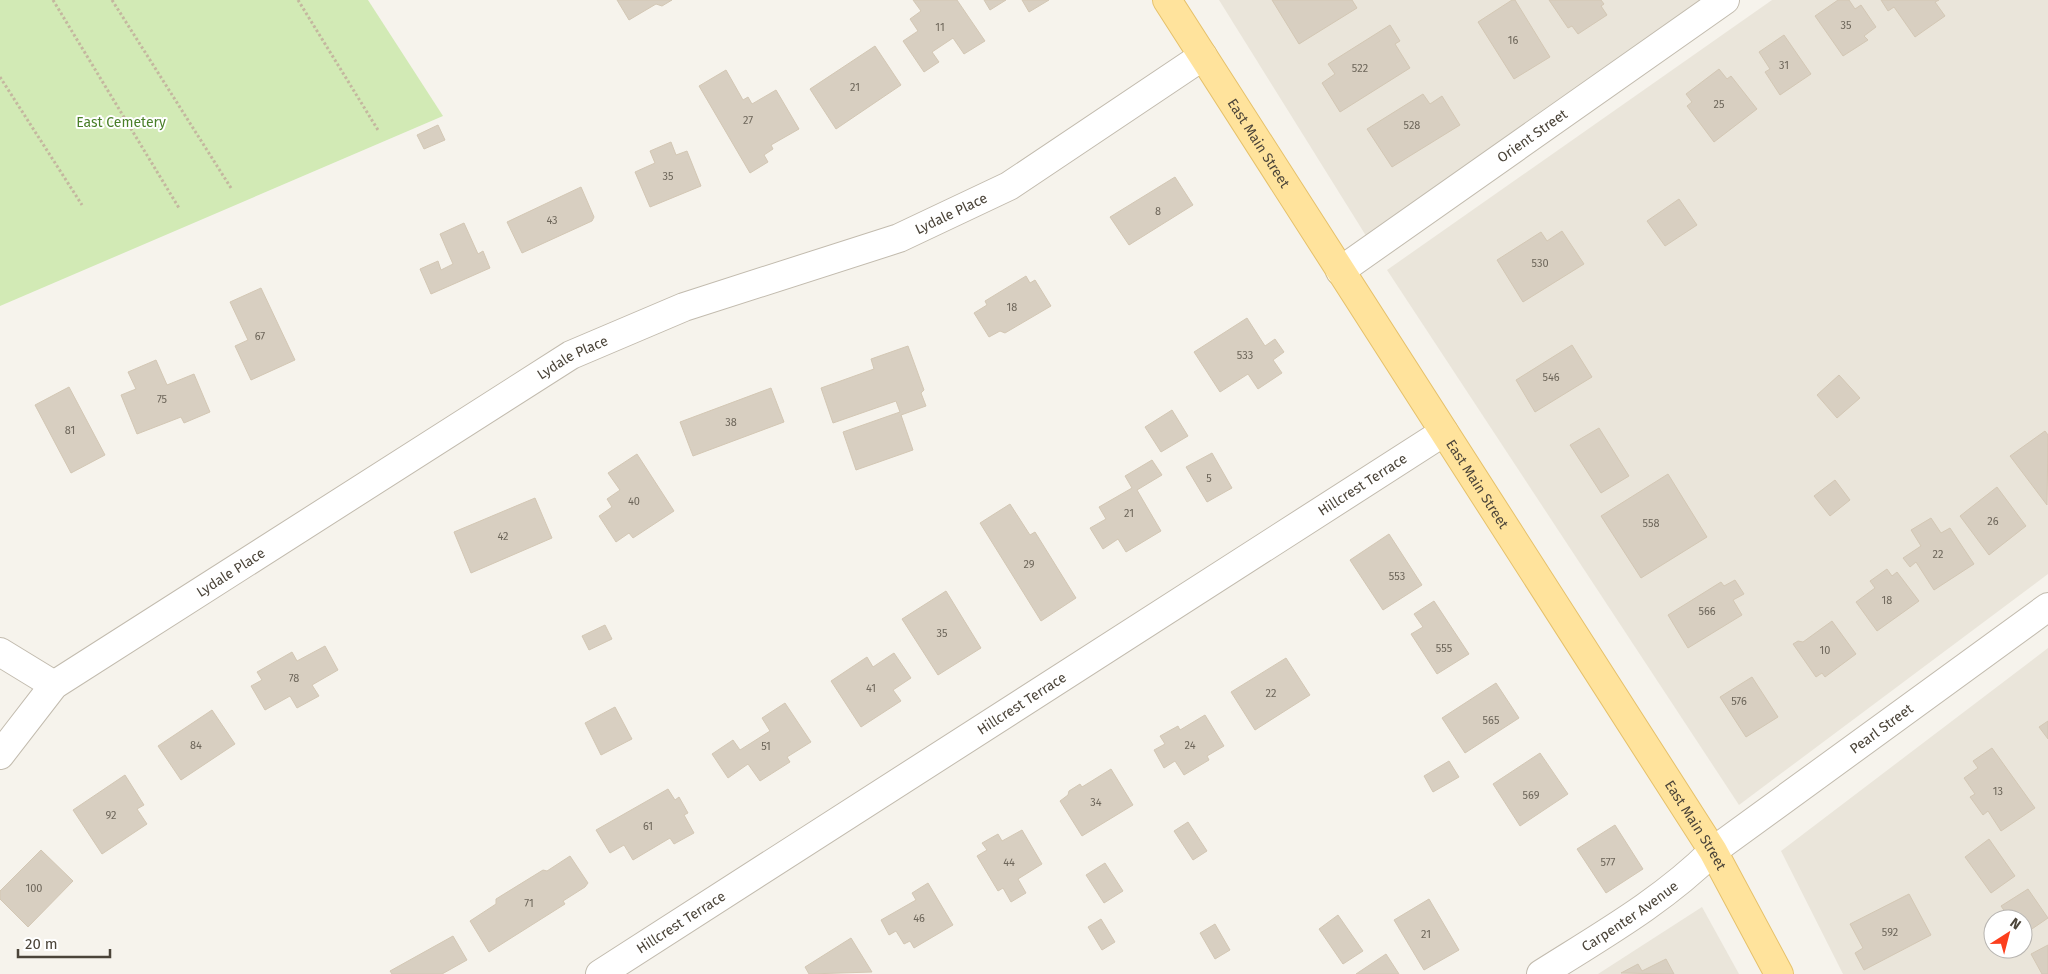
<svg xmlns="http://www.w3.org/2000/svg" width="2048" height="974" viewBox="0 0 2048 974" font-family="'Fira Sans',sans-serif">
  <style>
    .residential { fill: #eae5da; fill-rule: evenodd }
    .green { fill: #d2eab5 }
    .building { fill: #d8cfc1; stroke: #d3c7b4 }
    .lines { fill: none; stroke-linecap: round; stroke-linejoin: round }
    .street-casing { stroke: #c2bbae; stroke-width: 30 }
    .primary-casing { stroke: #e6c16a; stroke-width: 30 }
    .path { stroke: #c4b79f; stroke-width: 3; stroke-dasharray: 2.5 2.5; stroke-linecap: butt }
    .street { stroke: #fff; stroke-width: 28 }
    .primary { stroke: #ffe39c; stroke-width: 28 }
    .labels { text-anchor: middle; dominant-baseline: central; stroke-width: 4; stroke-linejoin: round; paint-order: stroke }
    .number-label { font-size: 11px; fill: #6e675b }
    .park-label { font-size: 14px; fill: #4a7f2a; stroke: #fff }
    .street-label { font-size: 14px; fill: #4b4439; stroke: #fff }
  </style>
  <rect width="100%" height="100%" fill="#f6f3ec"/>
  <!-- residential -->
  <g class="residential">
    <polygon points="1219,0 1703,0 1373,247"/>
    <polygon points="1772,0 2048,0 2048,574 1739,805 1387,270"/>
    <path d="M2048,648V974H1843L1781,851ZM1993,919H2023V949H1993Z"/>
    <polygon points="1702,907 1739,974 1598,974"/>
  </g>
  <!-- green -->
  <polygon class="green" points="0,0 368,0 443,116 0,306"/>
  <!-- building -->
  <g class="building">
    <polygon points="617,0 672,0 662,6 656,4 629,20"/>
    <polygon points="913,0 957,0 985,41 964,54 953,38 932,52 939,62 924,72 903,41 918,31 910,19 921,11"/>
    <polygon points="984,0 1006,0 990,10"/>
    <polygon points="1022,0 1049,0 1029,12"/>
    <polygon points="1272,0 1352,0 1357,8 1299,44"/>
    <polygon points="1512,0 1515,0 1550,57 1514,79 1478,22"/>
    <polygon points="1549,0 1601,0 1604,4 1601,6 1607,15 1578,34 1572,26 1568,28"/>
    <polygon points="1838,0 1849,0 1855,9 1861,5 1876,27 1864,36 1868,40 1843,56 1815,16"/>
    <polygon points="1881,0 1939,0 1935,2 1945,16 1915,37 1894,7 1888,11"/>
    <polygon points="1390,25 1400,41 1395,44 1410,68 1340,112 1322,83 1335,74 1328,64"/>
    <polygon points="1784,35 1811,74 1780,95 1765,72 1770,69 1759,52"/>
    <polygon points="875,46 901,85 836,129 810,89"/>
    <polygon points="1719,69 1727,79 1731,76 1757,109 1714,142 1687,106 1692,102 1686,94"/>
    <polygon points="726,70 743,100 748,97 752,104 776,90 799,129 771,145 773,149 764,155 768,162 750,173 699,86"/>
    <polygon points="1423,94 1430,104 1442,96 1460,125 1392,167 1367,129"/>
    <polygon points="438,125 445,140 424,149 417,135"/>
    <polygon points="671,142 676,155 687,151 701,186 650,207 635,172 655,163 650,151"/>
    <polygon points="1175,177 1193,205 1129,245 1110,217"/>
    <polygon points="581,187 594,217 592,221 522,253 507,222"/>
    <polygon points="1679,199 1697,225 1665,246 1647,221"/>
    <polygon points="464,223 478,254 483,251 490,268 431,294 420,269 438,261 441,270 453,264 440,234"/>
    <polygon points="1562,231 1584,264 1523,302 1497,260 1541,232 1547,241"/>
    <polygon points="1026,276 1030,283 1035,280 1051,306 1005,333 1000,331 989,337 974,313 987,305 985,301"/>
    <polygon points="261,288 295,360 251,380 235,346 248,340 230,302"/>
    <polygon points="1247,318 1265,346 1275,339 1284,352 1273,360 1282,373 1258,389 1248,374 1220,392 1194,352"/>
    <polygon points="1572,345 1592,377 1535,412 1516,380"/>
    <polygon points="908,346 924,390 921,393 926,406 901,415 913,450 856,470 843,432 900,412 896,401 833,423 821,388 874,369 871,359"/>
    <polygon points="156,360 167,385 194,374 210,412 184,423 181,417 137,434 121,395 136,389 128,372"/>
    <polygon points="1839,375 1860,398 1837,418 1817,395"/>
    <polygon points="69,387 105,455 71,473 35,405"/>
    <polygon points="771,388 784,422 693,456 680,422"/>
    <polygon points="1172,410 1188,436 1161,452 1145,427"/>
    <polygon points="1599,428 1629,476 1601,493 1570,445"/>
    <polygon points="2045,431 2048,435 2047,505 2010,456"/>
    <polygon points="1212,453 1232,488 1207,502 1186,467"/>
    <polygon points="637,454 674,511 633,538 629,533 616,542 599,516 612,507 607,499 620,490 608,473"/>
    <polygon points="1152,460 1162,475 1137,490 1161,531 1126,552 1118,539 1103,549 1090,528 1106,519 1099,507 1132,488 1125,476"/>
    <polygon points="1668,474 1707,537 1641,578 1601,516"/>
    <polygon points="1835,480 1850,500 1830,516 1814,496"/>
    <polygon points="1997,487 2026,526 1989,555 1960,516"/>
    <polygon points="535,498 552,538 471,573 454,532"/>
    <polygon points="1010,504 1030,535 1035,532 1076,598 1041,621 980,523"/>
    <polygon points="1931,518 1941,533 1950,528 1974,564 1934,590 1916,562 1910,567 1903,558 1921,546 1911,530"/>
    <polygon points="1389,534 1422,585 1383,610 1350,560"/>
    <polygon points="1887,569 1892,576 1897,572 1919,601 1877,631 1856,602 1875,588 1870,581"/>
    <polygon points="1735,580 1744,594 1733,600 1742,615 1688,648 1668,615 1721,582 1724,586"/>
    <polygon points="946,591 981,648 938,675 902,619"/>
    <polygon points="1434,601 1469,654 1437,674 1411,634 1423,627 1414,614"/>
    <polygon points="1832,621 1856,654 1825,677 1822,673 1816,677 1793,644 1798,641 1803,642"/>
    <polygon points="605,625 612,639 589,650 582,636"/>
    <polygon points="325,646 338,670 312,685 319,696 297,708 290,696 265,710 251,686 262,680 257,672 292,652 297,661"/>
    <polygon points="894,653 911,678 893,690 901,701 861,727 831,681 867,657 873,667"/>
    <polygon points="1286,658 1310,695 1255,730 1231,692"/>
    <polygon points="1752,677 1778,717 1746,737 1720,697"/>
    <polygon points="1496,683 1519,718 1465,753 1442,718"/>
    <polygon points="785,703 811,742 787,757 790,762 760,781 748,764 728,778 712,754 733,740 740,750 770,731 762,718"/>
    <polygon points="615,707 632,739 601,755 585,723"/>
    <polygon points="212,710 235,744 181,780 158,746"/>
    <polygon points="1205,715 1224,746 1207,756 1209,760 1184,775 1175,761 1164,768 1154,750 1165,744 1160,736 1178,726 1180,730"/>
    <polygon points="2048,721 2048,739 2039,727"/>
    <polygon points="1992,748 2035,808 2001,831 1988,811 1983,815 1970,797 1975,794 1964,778 1978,768 1973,761"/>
    <polygon points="1540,753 1568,794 1520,826 1493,784"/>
    <polygon points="1449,761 1459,777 1433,792 1424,776"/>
    <polygon points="1111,769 1133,805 1082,836 1060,801 1068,795 1069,791 1080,784 1082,787"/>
    <polygon points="125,775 144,805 137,809 147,824 102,854 73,810"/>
    <polygon points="668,789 675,800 679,797 688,813 684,815 694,833 674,844 670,838 633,860 624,845 610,853 596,830"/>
    <polygon points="1188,822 1207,851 1193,860 1174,831"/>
    <polygon points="1615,825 1643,869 1606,893 1577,849"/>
    <polygon points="1022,830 1042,864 1018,879 1026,893 1011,902 1003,888 998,891 977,856 987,850 982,843 998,834 1002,841"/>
    <polygon points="1989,839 2015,876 1991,893 1965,857"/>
    <polygon points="41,850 73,881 28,927 0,899 0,891"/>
    <polygon points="570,856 588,883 585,887 563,901 565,904 489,952 470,921 496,904 496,899 543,870 547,871"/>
    <polygon points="1105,863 1123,891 1104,903 1086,875"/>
    <polygon points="928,883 953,925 914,948 910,941 904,944 896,931 889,935 881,920 916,900 912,893"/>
    <polygon points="2028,889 2048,918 2023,935 2023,919 2010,919 2001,906"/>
    <polygon points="1909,894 1931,935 1864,970 1855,953 1863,948 1850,924"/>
    <polygon points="1429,899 1459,950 1424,970 1394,920"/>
    <polygon points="1338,915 1363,951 1343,964 1319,929"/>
    <polygon points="1101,919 1115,942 1102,950 1088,927"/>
    <polygon points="1215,924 1230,950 1215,959 1200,933"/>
    <polygon points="453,936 467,960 442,974 392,974 390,971"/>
    <polygon points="851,938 872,972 809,974 805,967"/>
    <polygon points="2048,945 2048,974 2042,974 2031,954"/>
    <polygon points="1386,954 1399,974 1356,974"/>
    <polygon points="1666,959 1674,974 1621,973 1638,964 1642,971"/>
  </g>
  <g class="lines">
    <!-- street casing -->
    <g class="street-casing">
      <g id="street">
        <path id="s1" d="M1340,271L1725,0"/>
        <polyline points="0,652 54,685"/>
        <path id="s2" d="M0,755L54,685L571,355L684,307L899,238L1009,186L1203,56"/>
        <path id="s3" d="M600,974L1444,432"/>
        <path id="s4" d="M1541,974C1601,936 1663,901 1713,851L2048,607"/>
      </g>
    </g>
    <!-- primary casing -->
    <g class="primary-casing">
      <g id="primary">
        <path id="s5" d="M1167,0L1713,851L1779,974"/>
      </g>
    </g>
    <!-- path -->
    <g class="path">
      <polyline points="53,0 179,208"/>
      <polyline points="112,0 231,188"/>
      <polyline points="298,0 378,130"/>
      <polyline points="0,77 82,205"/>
    </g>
    <!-- street -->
    <use href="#street" class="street"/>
    <!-- primary -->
    <use href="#primary" class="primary"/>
  </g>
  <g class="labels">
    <!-- number labels -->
    <g class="number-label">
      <text x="1846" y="25">35</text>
      <text x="940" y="27">11</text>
      <text x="1513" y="40">16</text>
      <text x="1784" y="65">31</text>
      <text x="1360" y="68">522</text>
      <text x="855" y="87">21</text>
      <text x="1719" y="104">25</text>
      <text x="748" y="120">27</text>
      <text x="1412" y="125">528</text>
      <text x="668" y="176">35</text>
      <text x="1158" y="211">8</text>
      <text x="552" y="220">43</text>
      <text x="1540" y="263">530</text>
      <text x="1012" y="307">18</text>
      <text x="260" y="336">67</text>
      <text x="1245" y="355">533</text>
      <text x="1551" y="377">546</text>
      <text x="162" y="399">75</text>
      <text x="731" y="422">38</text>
      <text x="70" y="430">81</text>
      <text x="1209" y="478">5</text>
      <text x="634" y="501">40</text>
      <text x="1129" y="513">21</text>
      <text x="1993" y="521">26</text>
      <text x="1651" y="523">558</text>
      <text x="503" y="536">42</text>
      <text x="1938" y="554">22</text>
      <text x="1029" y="564">29</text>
      <text x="1397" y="576">553</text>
      <text x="1887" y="600">18</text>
      <text x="1707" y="611">566</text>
      <text x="942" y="633">35</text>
      <text x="1444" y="648">555</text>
      <text x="1825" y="650">10</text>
      <text x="294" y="678">78</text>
      <text x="871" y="688">41</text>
      <text x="1271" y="693">22</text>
      <text x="1739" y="701">576</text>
      <text x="1491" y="720">565</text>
      <text x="196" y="745">84</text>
      <text x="1190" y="745">24</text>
      <text x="766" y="746">51</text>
      <text x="1998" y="791">13</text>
      <text x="1531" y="795">569</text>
      <text x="1096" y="802">34</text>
      <text x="111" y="815">92</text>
      <text x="648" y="826">61</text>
      <text x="1009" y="862">44</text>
      <text x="1608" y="862">577</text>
      <text x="34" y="888">100</text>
      <text x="529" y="903">71</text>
      <text x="919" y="918">46</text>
      <text x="1890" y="932">592</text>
      <text x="1426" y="934">21</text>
    </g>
    <!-- park labels -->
    <g class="park-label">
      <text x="121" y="122">East Cemetery</text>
    </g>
    <!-- street labels -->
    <g class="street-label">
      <text stroke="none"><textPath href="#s1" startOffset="235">Orient Street</textPath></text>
      <text stroke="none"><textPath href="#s5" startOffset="170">East Main Street</textPath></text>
      <text stroke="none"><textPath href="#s2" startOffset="1108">Lydale Place</textPath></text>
      <text stroke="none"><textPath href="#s2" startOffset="702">Lydale Place</textPath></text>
      <text stroke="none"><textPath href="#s3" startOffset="906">Hillcrest Terrace</textPath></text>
      <text stroke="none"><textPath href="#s5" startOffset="575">East Main Street</textPath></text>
      <text stroke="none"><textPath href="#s2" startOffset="298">Lydale Place</textPath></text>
      <text stroke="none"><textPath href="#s3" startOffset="501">Hillcrest Terrace</textPath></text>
      <text stroke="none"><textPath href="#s4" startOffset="420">Pearl Street</textPath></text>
      <text stroke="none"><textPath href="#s5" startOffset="980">East Main Street</textPath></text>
      <text stroke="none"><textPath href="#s4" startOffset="106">Carpenter Avenue</textPath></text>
      <text stroke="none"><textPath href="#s3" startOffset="96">Hillcrest Terrace</textPath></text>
    </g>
  </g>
  <!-- north arrow -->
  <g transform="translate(2008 934) rotate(36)"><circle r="24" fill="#ffffff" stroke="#b7b4b0"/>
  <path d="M0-4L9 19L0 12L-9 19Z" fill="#fc3f1d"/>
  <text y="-8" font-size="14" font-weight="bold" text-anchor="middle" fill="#4b4439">N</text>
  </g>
  <!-- scale -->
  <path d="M18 949v8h92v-8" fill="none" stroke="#4b4439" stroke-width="2.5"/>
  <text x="25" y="949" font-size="15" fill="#4b4439" stroke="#ffffff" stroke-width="4" paint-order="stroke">20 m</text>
</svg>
